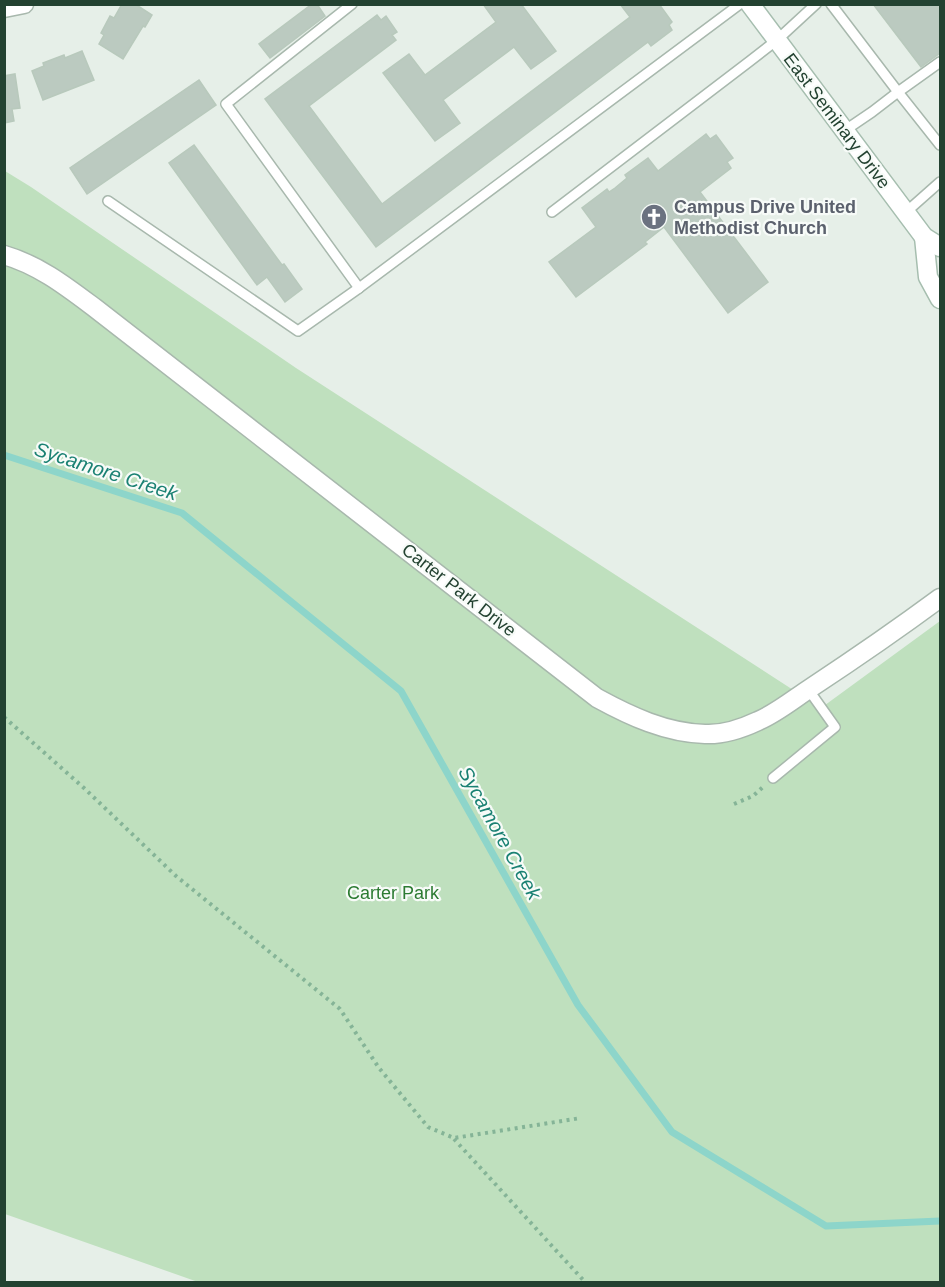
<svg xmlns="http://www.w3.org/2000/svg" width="945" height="1287" viewBox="0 0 945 1287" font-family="Helvetica,sans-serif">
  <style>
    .green { fill: #bfe0be }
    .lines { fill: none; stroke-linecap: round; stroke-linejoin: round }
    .stream { stroke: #8dd5ca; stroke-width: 7 }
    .building { fill: #bbcac0; stroke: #b8c9bc; stroke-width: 1.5 }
    .lane-casing { stroke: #a8b8ad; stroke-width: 12 }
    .street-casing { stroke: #a8b8ad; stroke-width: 21 }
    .secondary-casing { stroke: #a6beaf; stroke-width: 21 }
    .path { stroke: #85b497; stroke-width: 4; stroke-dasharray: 3 4.5; stroke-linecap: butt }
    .lane { stroke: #fff; stroke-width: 9 }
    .street { stroke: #fff; stroke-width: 18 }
    .secondary { stroke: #fff; stroke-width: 18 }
    .labels { text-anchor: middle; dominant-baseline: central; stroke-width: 4.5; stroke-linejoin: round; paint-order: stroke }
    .street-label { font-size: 18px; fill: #234231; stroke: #f7fbf8 }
    .worship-label { font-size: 18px; font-weight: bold; fill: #5b616d; stroke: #f7fbf8; text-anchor: start }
    .park-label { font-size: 18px; fill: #2c7b32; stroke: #f7fbf8 }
    .water-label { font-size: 20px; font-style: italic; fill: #1a8173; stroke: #f7fbf8 }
  </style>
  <rect width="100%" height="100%" fill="#e6efe8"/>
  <!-- green -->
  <polygon class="green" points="5,171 31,187 296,368 821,708 940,621 940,1282 198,1282 5,1214"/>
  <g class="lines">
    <!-- stream -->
    <polyline class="stream" points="4,455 182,513 401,691 578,1005 672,1132 826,1226 940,1221"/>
  </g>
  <!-- building -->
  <g class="building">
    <polygon points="122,4 135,4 152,15 145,27 143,26 123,59 99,44 104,35 101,33 110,16 114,18"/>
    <polygon points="312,4 317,4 325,16 270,58 259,44"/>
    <polygon points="483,4 521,4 556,51 531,69 514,47 443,100 460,123 435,141 383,73 409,54 425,75 496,22"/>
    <polygon points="620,4 659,4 672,22 669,25 672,30 651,46 648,42 376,247 265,99 377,15 381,20 386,16 397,32 392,35 396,40 309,106 382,204 630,17"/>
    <polygon points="873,4 940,4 940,53 921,67"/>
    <polygon points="82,51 94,80 43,100 32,71 44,66 43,63 64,55 65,58"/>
    <polygon points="15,74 20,108 12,109 14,121 4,123 4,76"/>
    <polygon points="199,80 216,105 87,194 70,168"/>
    <polygon points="706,134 710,139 716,135 733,158 727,162 731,168 700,192 768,282 728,313 664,227 645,242 647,244 576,297 549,262 596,227 582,208 607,189 609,192 615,188 627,178 625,175 648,158 658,171"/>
    <polygon points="194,145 282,265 284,264 302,289 285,302 267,277 257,285 169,163"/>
  </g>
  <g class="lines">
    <!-- lane casing -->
    <g class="lane-casing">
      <g id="lane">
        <polyline points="352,4 226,104 359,288 740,4"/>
        <polyline points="831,4 898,92 940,62"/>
        <polyline points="844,131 872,112 898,92 940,145"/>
        <polyline points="108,201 298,331 359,288"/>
        <polyline points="552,212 750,61 777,40 816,4"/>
        <polyline points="905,213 940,182"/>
        <polyline points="773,778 835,727 808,689"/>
      </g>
    </g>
    <!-- street casing -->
    <g class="street-casing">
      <g id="street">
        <polyline points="4,8 24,4"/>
        <path d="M4,255C39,265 67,287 95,308L597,698C630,716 666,733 705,734C723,735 741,729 758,721C777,713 795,698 812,687C856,658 898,629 940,598"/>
      </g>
    </g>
    <!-- secondary casing -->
    <g class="secondary-casing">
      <g id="secondary">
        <polyline points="750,4 924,237 940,247"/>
        <polyline points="924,237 928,277 940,299"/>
      </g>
    </g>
    <!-- path -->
    <g class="path">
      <polyline points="4,717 84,788 176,876 340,1009 379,1068 428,1127 454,1138 581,1118"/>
      <polyline points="734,804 753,796 764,786"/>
      <polyline points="454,1139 585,1282"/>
    </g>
    <!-- lane -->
    <use href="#lane" class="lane"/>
    <!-- street -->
    <use href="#street" class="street"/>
    <!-- secondary -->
    <use href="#secondary" class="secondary"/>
  </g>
  <!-- icons -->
  <defs>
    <g id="church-disc" transform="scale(1.35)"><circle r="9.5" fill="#6b7280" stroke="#f7fbf8"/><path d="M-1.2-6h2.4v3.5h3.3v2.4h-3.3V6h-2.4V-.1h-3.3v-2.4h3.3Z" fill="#fff"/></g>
  </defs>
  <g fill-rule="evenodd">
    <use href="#church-disc" x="654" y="217"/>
  </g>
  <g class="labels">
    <!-- street labels -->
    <g class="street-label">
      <text transform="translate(837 121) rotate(53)">East Seminary Drive</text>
      <text transform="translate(459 590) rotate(38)">Carter Park Drive</text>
    </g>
    <!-- worship labels -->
    <g class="worship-label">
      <text x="674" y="207">Campus Drive United<tspan x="674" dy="21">Methodist Church</tspan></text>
    </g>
    <!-- park labels -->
    <g class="park-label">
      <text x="393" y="893">Carter Park</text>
    </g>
    <!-- water labels -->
    <g class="water-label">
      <text transform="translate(106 471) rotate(18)">Sycamore Creek</text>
      <text transform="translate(500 833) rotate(61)">Sycamore Creek</text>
    </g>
  </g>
  <!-- border -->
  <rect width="945" height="1287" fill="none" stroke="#234231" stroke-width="12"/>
</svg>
